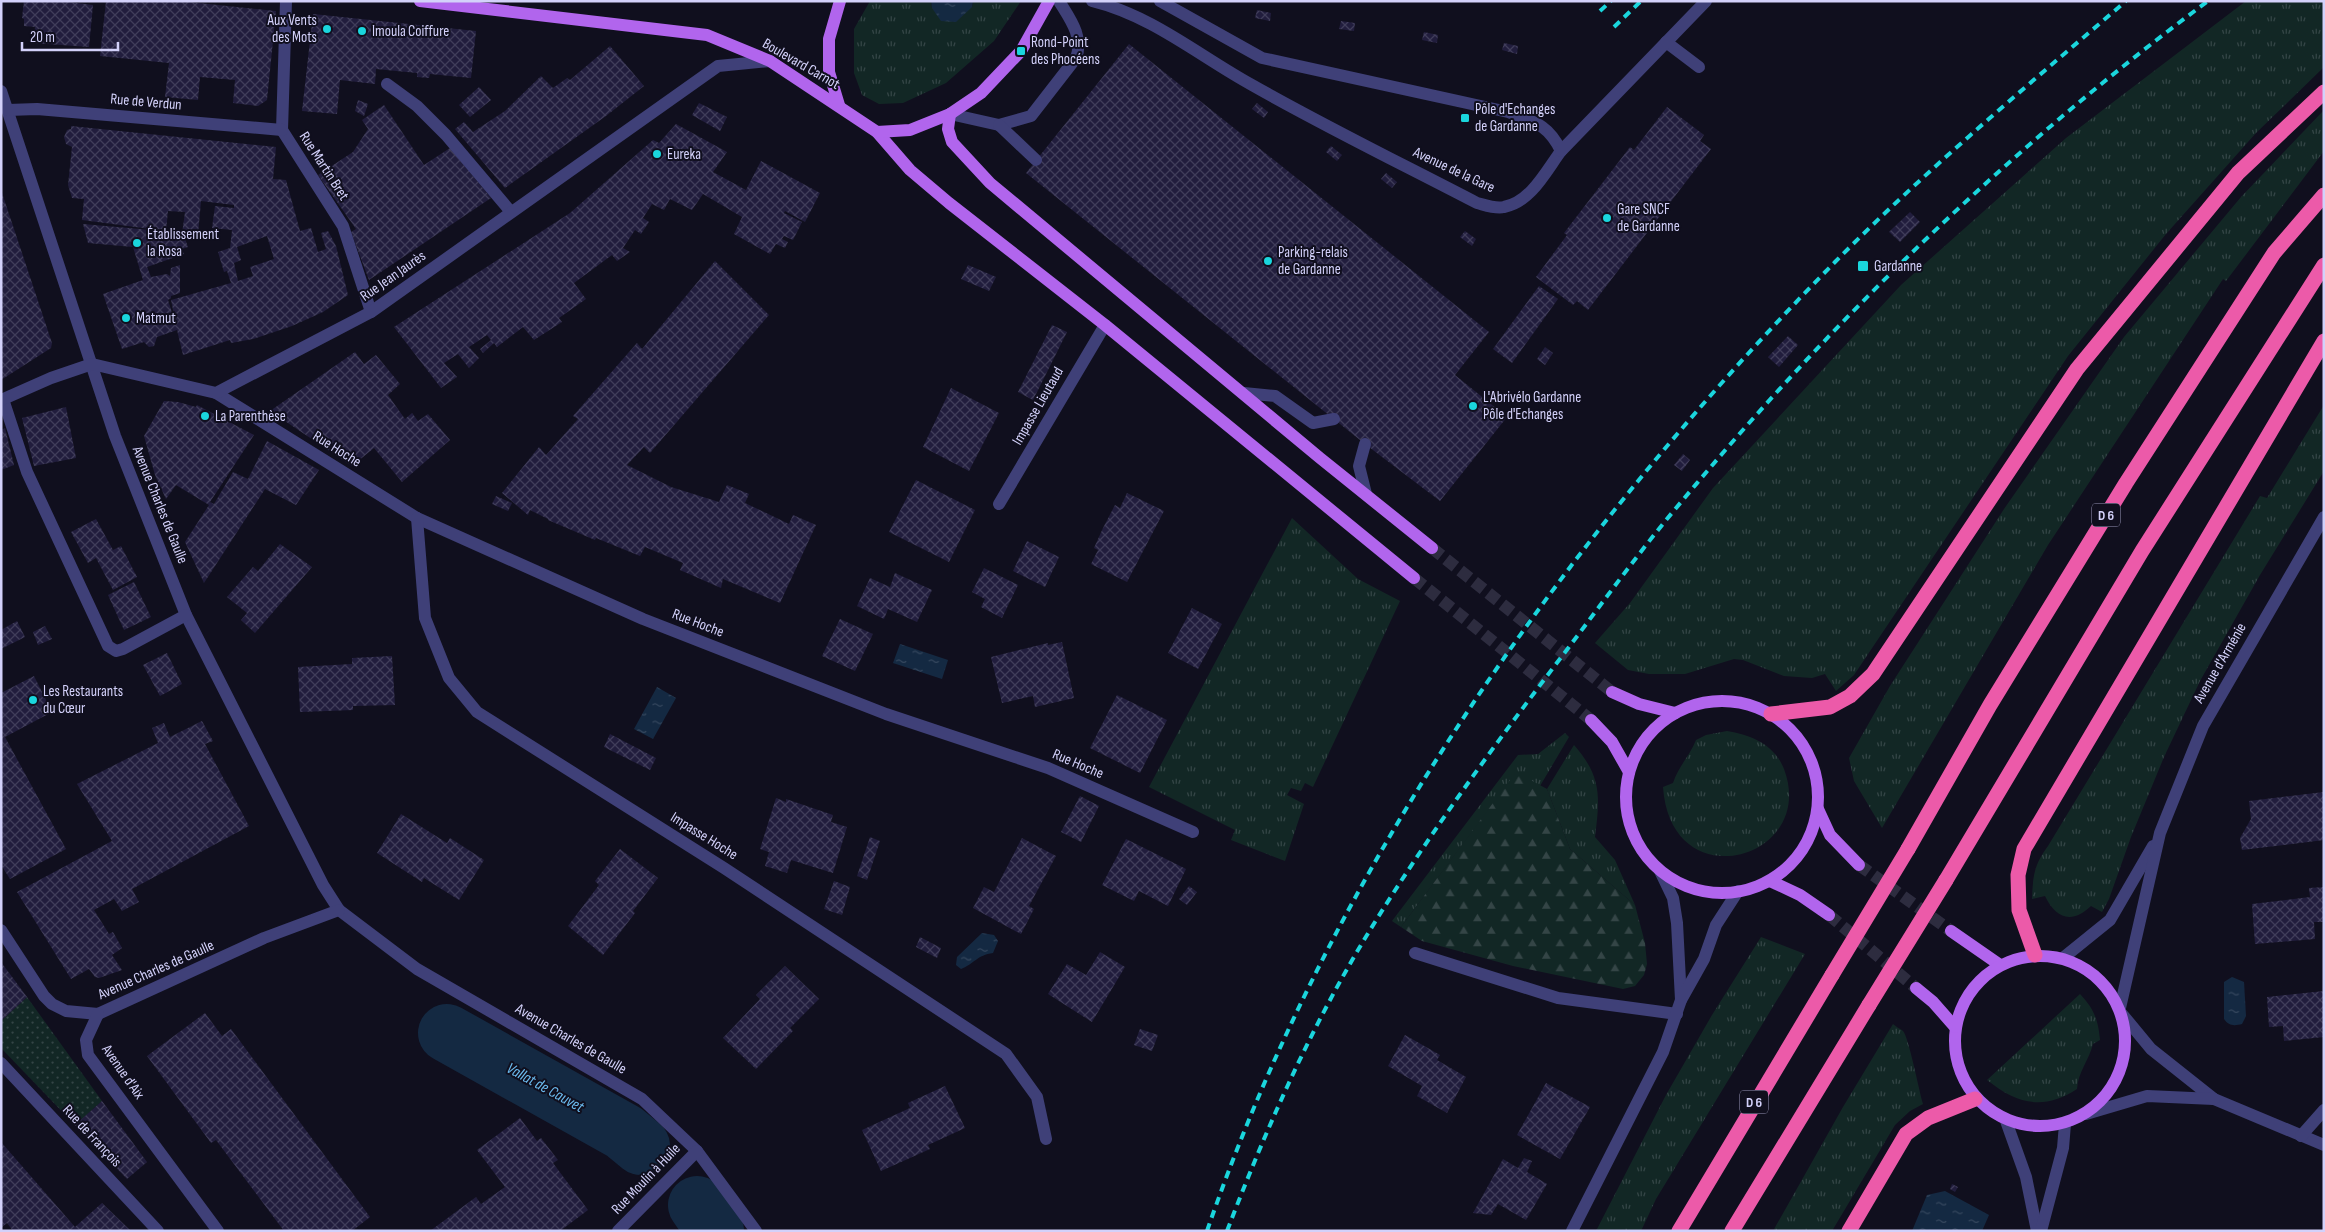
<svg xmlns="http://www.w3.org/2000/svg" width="2325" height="1232" viewBox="0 0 2325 1232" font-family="'Sofia Sans Condensed',sans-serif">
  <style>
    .grass { fill: url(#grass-tufts) }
    .forest { fill: url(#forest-firs) }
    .park { fill: url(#park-dots) }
    .water { fill: url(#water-ripples) }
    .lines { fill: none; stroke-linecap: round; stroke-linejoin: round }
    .river { stroke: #142942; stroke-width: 58 }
    .building { fill: url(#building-cross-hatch); fill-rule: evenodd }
    .major-tunnel { stroke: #2d2c3f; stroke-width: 12; stroke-dasharray: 12 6; stroke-linecap: butt }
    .minor { stroke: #3f4078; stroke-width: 12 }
    .major { stroke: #b165ed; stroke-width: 12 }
    .highway { stroke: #ec5aa9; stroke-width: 15 }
    .rail { stroke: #1ad6dd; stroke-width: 4; stroke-dasharray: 8 6; stroke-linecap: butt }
    .highway-bridge { stroke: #ec5aa9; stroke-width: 15 }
    .poi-dot { fill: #1ad6dd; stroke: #100f1e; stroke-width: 2 }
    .labels { text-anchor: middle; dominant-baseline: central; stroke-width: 4; stroke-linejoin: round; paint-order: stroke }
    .shield { fill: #100f1e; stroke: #9897b8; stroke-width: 1 }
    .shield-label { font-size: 14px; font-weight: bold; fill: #d3d1fa }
    .poi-label { font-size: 15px; fill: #d3d1fa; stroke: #100f1e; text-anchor: start }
    .street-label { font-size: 15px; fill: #d3d1fa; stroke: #100f1e }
    .water-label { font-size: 16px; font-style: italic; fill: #6bbaee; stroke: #100f1e }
  </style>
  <defs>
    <pattern id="grass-tufts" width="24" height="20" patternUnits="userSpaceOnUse" patternTransform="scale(1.25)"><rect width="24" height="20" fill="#122725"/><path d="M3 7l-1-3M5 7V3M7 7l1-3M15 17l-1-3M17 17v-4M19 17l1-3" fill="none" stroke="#344546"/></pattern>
    <pattern id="forest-firs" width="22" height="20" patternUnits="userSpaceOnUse" patternTransform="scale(1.25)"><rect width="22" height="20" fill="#122725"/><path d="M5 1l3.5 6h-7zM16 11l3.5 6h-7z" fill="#344546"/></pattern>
    <pattern id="park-dots" width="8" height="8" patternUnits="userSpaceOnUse" patternTransform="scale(1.25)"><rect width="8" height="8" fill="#122725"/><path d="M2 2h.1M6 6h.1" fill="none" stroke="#344546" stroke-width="1.8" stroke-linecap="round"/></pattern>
    <pattern id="water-ripples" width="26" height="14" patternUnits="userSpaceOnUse" patternTransform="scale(1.25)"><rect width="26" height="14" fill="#142942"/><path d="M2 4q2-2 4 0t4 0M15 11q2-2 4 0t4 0" fill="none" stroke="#35475e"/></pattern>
    <pattern id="building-cross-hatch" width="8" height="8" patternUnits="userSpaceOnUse" patternTransform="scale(1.25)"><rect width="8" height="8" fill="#211d3d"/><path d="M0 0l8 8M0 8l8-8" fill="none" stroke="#403d5a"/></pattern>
  </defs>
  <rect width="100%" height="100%" fill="#100f1e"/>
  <!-- grass -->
  <g class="grass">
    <polygon points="870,1 931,1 932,8 972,7 973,1 1021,1 994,41 946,83 903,103 879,104 862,95 854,73 854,29"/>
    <polygon points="2246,1 2324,1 2324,67 2256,133 2166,234 2068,356 1854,675 1836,691 1825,674 1812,678 1784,676 1743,660 1734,659 1685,674 1649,674 1628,670 1595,643 1630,603 1713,488 1901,285 2066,138"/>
    <polygon points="2324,110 2324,151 2226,281 2223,279 2048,545 1882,828 1854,781 1849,758 1890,686 2004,509 2124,337 2241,197"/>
    <path d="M2324,405V471L2260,575L2200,681L2164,757L2131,837L2109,899L2102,912L2091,906C2072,924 2056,919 2045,896L2032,899C2033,876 2034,865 2048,846L2260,496L2267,498Z"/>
    <polygon points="1292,518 1358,579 1400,601 1313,787 1305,783 1301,791 1291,788 1287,795 1304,804 1285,861 1231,840 1235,830 1149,787"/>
    <path d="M1727,731C1751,735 1774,744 1784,769C1818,859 1671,901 1663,787L1673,783C1679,765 1690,756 1696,740L1706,735Z"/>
    <polygon points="1565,733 1569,737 1540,786 1516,773 1401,927 1392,921 1518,755 1538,754"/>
    <path d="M1574,745C1602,777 1600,797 1595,837L1615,860L1635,905L1570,849L1547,789Z"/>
    <polygon points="1761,937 1805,954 1656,1199 1641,1231 1596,1231 1666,1095 1712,1015"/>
    <path d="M2080,994C2094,1009 2098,1019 2100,1040L2093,1044C2089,1060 2078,1072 2077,1089C2043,1111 2017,1104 1987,1080Z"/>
    <path d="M1893,1024C1896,1027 1901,1029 1903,1031C1909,1038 1919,1091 1923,1104L1910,1111L1895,1125L1832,1231H1773L1843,1107Z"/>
  </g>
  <!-- forest -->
  <polygon class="forest" points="1516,772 1547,789 1570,849 1635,905 1645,943 1647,964 1644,975 1635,986 1623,989 1513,966 1422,941 1401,927"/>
  <!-- park -->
  <polygon class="park" points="27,997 102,1101 75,1125 1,1048 1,1021"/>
  <!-- water -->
  <g class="water">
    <polygon points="931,1 973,1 972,7 956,22 941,21 932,8"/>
    <polygon points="900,644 948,660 942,679 893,663"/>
    <polygon points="657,687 676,698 653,739 634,729"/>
    <path d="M982,933L994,935L998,941L993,953C977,955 974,964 961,969L956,965L957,957Z"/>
    <path d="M2232,977L2244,982L2246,1016L2242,1024C2234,1026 2229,1026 2224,1019V982Z"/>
    <polygon points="1945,1191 1989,1215 1982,1231 1912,1231 1927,1195"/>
  </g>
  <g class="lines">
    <!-- river -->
    <g class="river">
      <polyline points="447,1033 624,1132 641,1146"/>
      <polyline points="697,1205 715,1231"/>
    </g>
  </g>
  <!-- building -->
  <g class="building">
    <polygon points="24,1 61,1 93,5 89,47 33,43 35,27 24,26 24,19 22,18"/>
    <polygon points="106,1 180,1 276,11 267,100 258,106 233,103 235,80 200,77 198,100 165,97 169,63 100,56"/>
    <polygon points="1257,10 1271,13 1270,21 1255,18"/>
    <polygon points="313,14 476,31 471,78 430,74 429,78 417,77 417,73 376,69 375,84 340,80 337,114 302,111"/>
    <polygon points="1341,21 1355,23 1354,31 1339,29"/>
    <polygon points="1424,32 1438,35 1437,43 1422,40"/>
    <polygon points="1504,43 1518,46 1517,54 1502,50"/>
    <polygon points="1129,44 1489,332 1455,375 1507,417 1440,501 1365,444 1026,173"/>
    <polygon points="610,46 644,86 606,116 505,188 455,129 464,122 473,132 505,111 541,76 553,88 567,78 570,80"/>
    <polygon points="479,87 491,100 470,117 459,105"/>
    <polygon points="358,100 368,104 364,116 355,111"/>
    <polygon points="699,103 727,117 720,131 692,115"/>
    <polygon points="1257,103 1268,112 1264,118 1252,109"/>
    <polygon points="384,105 424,165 450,148 491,198 369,280 351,232 356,229 318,175 353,152 368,129 362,120"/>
    <polygon points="1667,107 1704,135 1700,141 1711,149 1588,310 1577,301 1573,305 1536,277 1567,235 1564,233 1630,147 1634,150"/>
    <polygon points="676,124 727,152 713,172 746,190 761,161 820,193 805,222 785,211 784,213 802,222 793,240 784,236 782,239 788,242 785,248 776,244 770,254 734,234 742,217 703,194 692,210 670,199 664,210 652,204 643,218 649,222 641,234 635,230 623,248 630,252 617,261 612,255 574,283 586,299 559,318 562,322 534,340 523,327 497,347 494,343 483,353 480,349 491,340 487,335 469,347 479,358 469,368 458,354 444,363 457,377 441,388 394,327 570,213 653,140 659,143"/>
    <path d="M71,126L276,147L273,179L286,180L300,231L311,228L318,252L326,249L321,233L328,231L336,246L348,295L323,312L292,326L253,339L231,343L230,340L183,355L177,330L157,337L154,346L149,347L144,342L122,349L103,294L143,280L133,247L88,243L83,224L174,232L178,239L184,236L188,247L182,249L184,254L147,267L151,277L167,274L170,276L171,268L180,265V293L171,296V298L168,300L176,325L171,300L231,283L227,271L224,272L218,252L230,248L232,230L212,228L215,206L234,208V205L201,201L198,235L182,234L185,212L168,211L166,231L82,220L84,199L72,198L68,185L72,147L66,144L64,137L67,130L71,129ZM267,236L274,259L250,267L253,276L238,281L234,263L241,260L237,247Z"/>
    <polygon points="1331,146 1342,155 1337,161 1326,152"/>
    <polygon points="1386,173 1397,182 1392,188 1381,179"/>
    <polygon points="1,190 52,343 51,348 1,380"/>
    <polygon points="1910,212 1920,222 1900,242 1889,232"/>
    <polygon points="1465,231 1476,239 1472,246 1460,237"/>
    <polygon points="715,261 769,315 650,453 644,447 627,465 671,487 719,502 727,485 749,494 745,503 789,524 793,515 816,525 780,603 723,579 721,588 680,570 683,563 645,547 640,556 596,538 595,540 548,520 548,519 530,510 528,515 502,493 539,447 546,455 578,419 573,416 637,343 642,349"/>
    <polygon points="968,265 996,277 989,291 961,279"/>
    <polygon points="1539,286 1558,299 1512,363 1493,349"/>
    <polygon points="1052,325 1067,332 1033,400 1018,392"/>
    <polygon points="1788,336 1798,345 1779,367 1768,357"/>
    <polygon points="1545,347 1553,353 1545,365 1537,359"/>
    <polygon points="355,352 364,364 376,355 400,384 388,395 405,419 412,413 418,421 428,414 450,440 402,482 374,448 352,466 270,411"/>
    <polygon points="951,388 999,413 969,471 923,447"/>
    <polygon points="164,401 178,402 196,407 197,405 254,435 210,502 214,504 233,472 248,479 267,441 319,470 296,505 265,489 204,583 185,542 209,505 176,485 166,499 155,475 144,436"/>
    <polygon points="66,407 76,458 34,466 22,418"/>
    <polygon points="5,428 14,465 1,470 1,430"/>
    <polygon points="1683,454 1690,460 1682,471 1674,465"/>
    <polygon points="916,480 975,510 949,562 889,532"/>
    <polygon points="1127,493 1164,511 1127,582 1091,564 1098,550 1094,548 1103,528 1115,505 1120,508"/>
    <polygon points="496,496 512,503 508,511 492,504"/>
    <polygon points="96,519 113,550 121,546 137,577 113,590 96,558 88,563 71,532"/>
    <polygon points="1027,541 1059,557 1045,587 1013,571"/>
    <polygon points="280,544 312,567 255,633 241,620 247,613 227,597 253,567 258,571"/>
    <polygon points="984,568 1018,585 1002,618 981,607 985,599 972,592"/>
    <polygon points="895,573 932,590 917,622 888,609 884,619 857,606 870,578 890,587"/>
    <polygon points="134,582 151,617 124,630 108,595"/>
    <polygon points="1192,608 1222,624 1198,669 1168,653"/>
    <polygon points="840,619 873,634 855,671 822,656"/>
    <polygon points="17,621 25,637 1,649 1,630"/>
    <polygon points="45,626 52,639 38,645 33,632"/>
    <polygon points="1062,642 1074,698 1035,707 1033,696 1002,703 991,657 1048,643 1048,645"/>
    <polygon points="167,653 182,684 160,696 143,665"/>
    <polygon points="392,656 395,705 353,706 353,710 300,712 298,667 352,664 352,658"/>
    <polygon points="34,676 52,712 5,737 66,849 10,879 1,865 1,693"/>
    <polygon points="1117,695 1167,720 1140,773 1090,748"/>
    <polygon points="202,721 213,741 205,744 249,826 132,889 139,902 122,911 114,899 94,910 109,934 113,932 122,948 112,955 122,970 99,978 95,977 89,969 71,979 17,892 112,841 77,784 158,743 152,728 164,723 170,737"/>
    <polygon points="610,734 656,758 650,770 604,747"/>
    <polygon points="2324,792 2324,840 2242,850 2240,838 2251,819 2249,801"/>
    <polygon points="1080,796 1099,806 1081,842 1061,832"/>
    <polygon points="776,798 786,802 786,799 833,815 831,822 847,827 833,873 791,860 787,873 765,866 769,852 760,849"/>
    <polygon points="401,814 447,843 450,838 484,860 459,900 424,878 422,882 377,853"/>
    <polygon points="870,837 880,841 867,880 857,876"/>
    <polygon points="1022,838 1056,856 1029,906 1034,909 1021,934 973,908 984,887 994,892"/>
    <polygon points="1126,839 1186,869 1168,906 1139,891 1134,901 1102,885"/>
    <polygon points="620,849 658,878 633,911 635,913 603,955 568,926 599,885 595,881"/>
    <polygon points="834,881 850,887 842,915 824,909"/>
    <polygon points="1189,886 1197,892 1187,905 1179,899"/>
    <polygon points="2324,887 2324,922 2314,922 2315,939 2255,944 2252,904 2310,897 2309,888"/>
    <polygon points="920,937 941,948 937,958 916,947"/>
    <polygon points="1100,952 1125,967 1092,1022 1048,994 1067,964 1086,975"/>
    <polygon points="1,962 27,997 1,1021"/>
    <polygon points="785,966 819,999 790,1028 793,1031 756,1069 723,1038 760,999 756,995"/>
    <polygon points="2324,991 2324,1037 2284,1041 2283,1026 2269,1027 2267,997"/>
    <polygon points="205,1013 222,1036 231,1029 370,1217 352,1231 284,1231 216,1140 211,1143 147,1056"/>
    <polygon points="1140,1029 1158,1035 1152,1051 1134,1045"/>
    <polygon points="1405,1035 1440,1055 1437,1060 1466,1077 1447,1113 1417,1096 1422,1086 1388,1066"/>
    <polygon points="1546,1083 1590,1107 1560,1159 1517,1135"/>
    <polygon points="945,1086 965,1128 928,1145 930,1149 881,1171 862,1130 910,1108 908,1103"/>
    <polygon points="102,1101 147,1162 127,1179 75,1125"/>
    <polygon points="520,1118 537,1141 541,1138 558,1160 553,1163 588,1210 560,1231 430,1231 476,1197 481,1204 505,1187 477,1150"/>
    <polygon points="1,1142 75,1227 102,1203 131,1231 13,1231 7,1223 1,1228"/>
    <polygon points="1524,1158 1532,1161 1527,1172 1547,1184 1526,1220 1498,1204 1491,1215 1473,1213 1503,1159 1518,1168"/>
    <polygon points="1952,1184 1958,1187 1955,1192 1950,1189"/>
  </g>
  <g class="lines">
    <!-- major-tunnel -->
    <g class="major-tunnel">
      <polyline points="1432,548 1612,692"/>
      <polyline points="1414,578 1591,720"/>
      <polyline points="1859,865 1951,931"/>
      <polyline points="1829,915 1916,988"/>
    </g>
    <!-- minor -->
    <g class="minor">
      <polyline points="286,1 282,130 343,226 371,312"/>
      <path d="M1092,1C1153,16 1199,56 1252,85C1326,127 1402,164 1477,203C1485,205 1495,209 1504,207C1531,202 1546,171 1561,151C1548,124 1534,122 1508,112L1262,58L1160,1"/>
      <polyline points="1666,42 1699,67"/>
      <polyline points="387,84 417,106 446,135 511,212"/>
      <polyline points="1,91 115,436 186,615 323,885 339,910 417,969 642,1099 697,1151 756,1231"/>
      <polyline points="8,110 37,109 282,130"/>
      <path d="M950,114L999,125L1031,116L1076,58C1084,37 1070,19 1059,1"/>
      <polyline points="999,125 1036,160"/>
      <polyline points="1561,151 1706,1"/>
      <polyline points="216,393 417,518 643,619 886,714 1048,768 1193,832"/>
      <polyline points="1244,393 1275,396 1313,423 1334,419"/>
      <polyline points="3,399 27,472 108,646 116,651 123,649 186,615"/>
      <polyline points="1,400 51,378 92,364 216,393 371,312 718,66 770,61"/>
      <polyline points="1365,444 1359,466 1366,494"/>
      <polyline points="999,504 1105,325"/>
      <polyline points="417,518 425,618 449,678 477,712 724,868 1006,1054 1037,1097 1046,1139"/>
      <polyline points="1660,871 1673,898 1677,923 1681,1000"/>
      <polyline points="1,930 44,996 52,1004 66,1011 98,1014 264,938 339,910"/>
      <polyline points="1415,953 1558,998 1677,1014"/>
      <polyline points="2063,958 2110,920 2153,846"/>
      <polyline points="2120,1008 2160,833 2203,726 2324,517"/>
      <polyline points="98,1014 86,1040 88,1055 218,1231"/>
      <polyline points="2122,1014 2151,1049 2214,1099 2324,1145"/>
      <polyline points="1,1063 158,1231"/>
      <polyline points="2086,1114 2147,1096 2214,1099"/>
      <polyline points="2006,1121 2026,1177 2037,1231"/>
      <polyline points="2301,1136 2324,1110"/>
      <polyline points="618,1231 697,1151"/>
      <polyline points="1572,1231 1663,1052 1681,1000 1704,959 1716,925 1738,891"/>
      <polyline points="2041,1231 2063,1148 2065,1124"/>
    </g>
    <!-- major -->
    <g class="major">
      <polyline points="420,1 707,35 770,61 877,132 910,170 949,203 1105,325 1414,578"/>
      <polyline points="839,105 829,72 829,39 840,1"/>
      <polyline points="950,114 948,129 952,142 990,183 1320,458 1432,548"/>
      <polyline points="877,132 910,130 950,114 981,93 1021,51 1049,1"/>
      <polyline points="1612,692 1639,704 1675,713"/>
      <circle cx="1722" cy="797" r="96"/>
      <polyline points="1591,720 1612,742 1629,772"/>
      <polyline points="1818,809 1830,835 1859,865"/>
      <polyline points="1770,881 1800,895 1829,915"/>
      <polyline points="1951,931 2000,965"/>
      <circle cx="2040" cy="1041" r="85"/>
      <polyline points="1916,988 1933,1002 1955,1027"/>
    </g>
    <!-- highway -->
    <g class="highway">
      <polyline points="1771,714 1830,707 1850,696 1873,674 2077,369 2238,173 2324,92"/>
      <polyline points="1908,849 1990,705 2126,483 2274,253 2324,195"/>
      <polyline points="1946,880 2142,551 2324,265"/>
      <polyline points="2035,955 2019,910 2018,875 2024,849 2324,341"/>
      <polyline points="1679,1231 1832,975"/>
      <polyline points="1732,1231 1869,1005"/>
      <polyline points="1849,1231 1906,1134 1928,1118 1975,1099"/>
    </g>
    <!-- rail -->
    <g class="rail">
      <polyline points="1600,11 1611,1"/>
      <polyline points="1614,27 1641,1"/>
      <path d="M1207,1231C1332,867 1566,535 1835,262C1927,169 2027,86 2126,1"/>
      <path d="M1227,1231C1266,1129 1310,1029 1367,935C1428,835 1498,740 1569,647C1606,598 1642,548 1682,501C1837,315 2012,146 2208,1"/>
    </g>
    <!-- highway-bridge -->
    <g class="highway-bridge">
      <polyline points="1832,975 1908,849"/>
      <polyline points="1869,1005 1946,880"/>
    </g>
  </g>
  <!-- markers -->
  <g class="poi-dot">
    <circle cx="327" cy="29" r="5"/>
    <circle cx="362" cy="31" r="5"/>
    <rect x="1016" y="46" width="10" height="10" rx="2.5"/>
    <rect x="1460" y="113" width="10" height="10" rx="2.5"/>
    <circle cx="657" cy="154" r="5"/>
    <circle cx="1607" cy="218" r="5"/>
    <circle cx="137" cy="243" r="5"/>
    <circle cx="1268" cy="261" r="5"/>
    <rect x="1857" y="260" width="12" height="12" rx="2.5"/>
    <circle cx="126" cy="318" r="5"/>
    <circle cx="1473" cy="406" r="5"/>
    <circle cx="205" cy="416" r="5"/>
    <circle cx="33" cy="700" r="5"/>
  </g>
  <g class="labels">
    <!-- shield labels -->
    <g class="shield">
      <rect x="2092" y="503.5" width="28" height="23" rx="4"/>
      <rect x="1740" y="1090.5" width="28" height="23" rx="4"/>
    </g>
    <g class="shield-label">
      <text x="2106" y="515">D 6</text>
      <text x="1754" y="1102">D 6</text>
    </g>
    <!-- poi labels -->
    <g class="poi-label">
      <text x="317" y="20" text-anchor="end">Aux Vents<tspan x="317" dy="17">des Mots</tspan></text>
      <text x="372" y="31">Imoula Coiffure</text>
      <text x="1031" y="42">Rond-Point<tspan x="1031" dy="17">des Phocéens</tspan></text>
      <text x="1475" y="109">Pôle d'Echanges<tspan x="1475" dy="17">de Gardanne</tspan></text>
      <text x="667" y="154">Eureka</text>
      <text x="1617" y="209">Gare SNCF<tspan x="1617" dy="17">de Gardanne</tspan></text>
      <text x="147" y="234">Établissement<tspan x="147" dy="17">la Rosa</tspan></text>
      <text x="1278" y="252">Parking-relais<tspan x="1278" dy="17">de Gardanne</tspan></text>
      <text x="1874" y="266">Gardanne</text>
      <text x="136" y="318">Matmut</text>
      <text x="1483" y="397">L'Abrivélo Gardanne<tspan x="1483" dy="17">Pôle d'Echanges</tspan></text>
      <text x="215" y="416">La Parenthèse</text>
      <text x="43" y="691">Les Restaurants<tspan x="43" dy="17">du Cœur</tspan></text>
    </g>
    <!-- street labels -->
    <g class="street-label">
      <text transform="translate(801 64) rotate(30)">Boulevard Carnot</text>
      <text transform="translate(146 102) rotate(5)">Rue de Verdun</text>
      <text transform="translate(324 166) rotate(57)">Rue Martin Bret</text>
      <text transform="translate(1454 170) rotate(25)">Avenue de la Gare</text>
      <text transform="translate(393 276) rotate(-35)">Rue Jean Jaurès</text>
      <text transform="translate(1038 406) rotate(-60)">Impasse Lieutaud</text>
      <text transform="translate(337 449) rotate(32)">Rue Hoche</text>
      <text transform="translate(160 505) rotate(68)">Avenue Charles de Gaulle</text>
      <text transform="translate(698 623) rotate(21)">Rue Hoche</text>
      <text transform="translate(2220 663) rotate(-60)">Avenue d'Arménie</text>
      <text transform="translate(1078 764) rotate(23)">Rue Hoche</text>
      <text transform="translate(704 836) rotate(32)">Impasse Hoche</text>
      <text transform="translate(156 970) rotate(-24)">Avenue Charles de Gaulle</text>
      <text transform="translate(571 1039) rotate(30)">Avenue Charles de Gaulle</text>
      <text transform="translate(123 1072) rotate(55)">Avenue d'Aix</text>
      <text transform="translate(92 1136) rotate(47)">Rue de François</text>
      <text transform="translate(646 1179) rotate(-46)">Rue Moulin à Huile</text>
    </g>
    <!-- water labels -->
    <g class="water-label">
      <text transform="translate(545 1088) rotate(29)">Vallat de Cauvet</text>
    </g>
  </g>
  <!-- border -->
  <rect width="2325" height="1232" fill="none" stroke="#d3d1fa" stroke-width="5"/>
  <!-- scale -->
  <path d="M22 42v8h96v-8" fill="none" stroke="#d3d1fa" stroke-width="2.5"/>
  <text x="30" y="42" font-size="15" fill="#d3d1fa" stroke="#100f1e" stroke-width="4" paint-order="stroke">20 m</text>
</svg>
